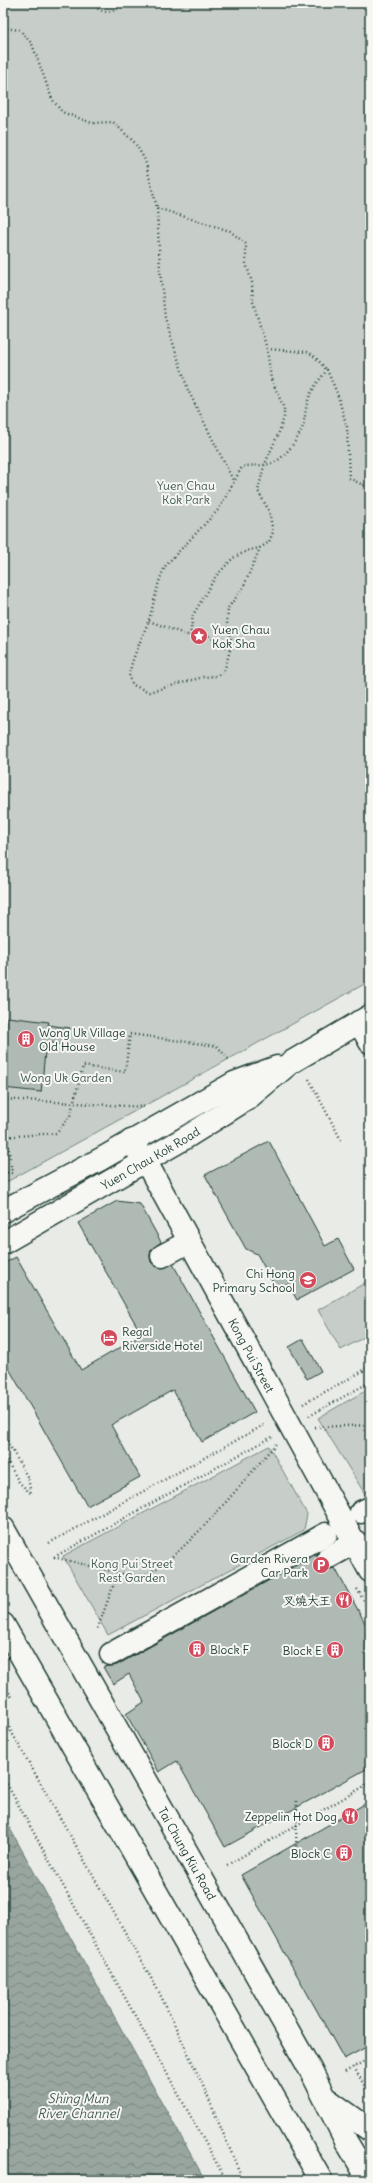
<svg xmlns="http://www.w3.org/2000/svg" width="373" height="2183" viewBox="0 0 373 2183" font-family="Delius,'LXGW WenKai TC',sans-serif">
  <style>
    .green { fill: #c7cec9; stroke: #73867e }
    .water { fill: url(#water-waves); stroke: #687c75 }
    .building { fill: #b0bab5; stroke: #1f3d34 }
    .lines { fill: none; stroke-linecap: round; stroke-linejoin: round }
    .minor-casing { stroke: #1f3d34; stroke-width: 25 }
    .major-casing { stroke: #1f3d34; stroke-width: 25 }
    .path { stroke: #1f3d34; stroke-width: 2.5; stroke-dasharray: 1 3; stroke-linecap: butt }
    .minor { stroke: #f6f6f2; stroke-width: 22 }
    .major { stroke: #f6f6f2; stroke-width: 22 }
    .path-bridge { stroke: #1f3d34; stroke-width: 2.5; stroke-dasharray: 1 3; stroke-linecap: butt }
    .labels { text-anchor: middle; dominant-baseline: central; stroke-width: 4; stroke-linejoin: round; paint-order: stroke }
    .park-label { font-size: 12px; fill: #415a52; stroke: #f6f6f2 }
    .poi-label { font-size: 12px; fill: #1f3d34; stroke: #f6f6f2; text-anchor: end }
    .street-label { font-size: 12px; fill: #1f3d34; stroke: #f6f6f2 }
    .water-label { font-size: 13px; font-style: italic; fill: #445c54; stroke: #f6f6f2 }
  </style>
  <defs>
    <pattern id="water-waves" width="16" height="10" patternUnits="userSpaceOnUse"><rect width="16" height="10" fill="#99a6a0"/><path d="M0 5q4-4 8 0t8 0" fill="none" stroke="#7c8883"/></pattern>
  </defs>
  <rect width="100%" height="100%" fill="#e9ebe7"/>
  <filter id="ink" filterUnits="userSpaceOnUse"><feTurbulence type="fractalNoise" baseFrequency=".025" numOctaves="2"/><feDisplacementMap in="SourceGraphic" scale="8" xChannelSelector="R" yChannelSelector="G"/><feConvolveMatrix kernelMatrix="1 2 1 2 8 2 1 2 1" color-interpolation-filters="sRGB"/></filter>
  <g filter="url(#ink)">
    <!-- green -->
    <g class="green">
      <polygon points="3,3 370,3 370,981 3,1184"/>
      <polygon points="370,1280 370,1334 341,1350 318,1310"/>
      <polygon points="370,1388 370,1498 368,1499 318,1418"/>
      <polygon points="269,1446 307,1514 304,1530 108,1635 63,1556"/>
    </g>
    <!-- water -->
    <polygon class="water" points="3,1816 205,2180 3,2180"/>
    <!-- building -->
    <g class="building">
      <polygon points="7,1017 49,1022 48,1025 70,1028 67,1045 46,1042 41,1092 3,1088 3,1056"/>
      <polygon points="269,1141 325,1246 338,1239 354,1269 297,1300 288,1284 277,1290 257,1254 246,1249 205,1175"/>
      <polygon points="117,1201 140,1204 161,1242 151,1250 150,1256 151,1262 161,1268 173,1264 255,1412 202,1442 173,1390 111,1425 140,1477 87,1506 3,1358 3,1264 16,1257 81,1370 142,1335 78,1223"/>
      <polygon points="303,1339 321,1371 307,1379 289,1347"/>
      <polygon points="318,1553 318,1563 322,1567 328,1569 335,1568 370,1632 370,1767 225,1847 177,1761 159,1772 126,1714 144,1702 129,1674 113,1684 103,1667 117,1665"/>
      <polygon points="370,1801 370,2045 344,2059 241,1875"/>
    </g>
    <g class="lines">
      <!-- minor casing -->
      <g class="minor-casing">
        <g id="minor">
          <polyline points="359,1022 370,1042"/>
          <path id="s1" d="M131,1141L151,1171L370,1571"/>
          <polyline points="3,1211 101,1159 234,1083 277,1067"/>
          <path id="s2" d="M3,1243L185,1138L247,1099L290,1063L370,1016"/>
          <polyline points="162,1256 188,1242"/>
          <polyline points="361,1512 370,1508"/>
          <polyline points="329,1557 356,1542"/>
          <polyline points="111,1654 326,1534"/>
        </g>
      </g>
      <!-- major casing -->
      <g class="major-casing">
        <g id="major">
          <path id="s3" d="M3,1528L311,2071L346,2141L369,2180"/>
          <polyline points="3,1624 321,2180"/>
          <polyline points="328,2100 370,2130"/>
        </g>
      </g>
      <!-- path -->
      <g class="path">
        <path d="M92,3C100,14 115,15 123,3"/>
        <polyline points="3,4 4,3"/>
        <polyline points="3,28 20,30 32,44 52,99 62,112 92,123 113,122 135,143 145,160 157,208 160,269 165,318 188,390 233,480"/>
        <path d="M157,208L230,231L246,244V264L252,282L253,302L267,349L271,379L284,408V417L279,432L264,466L258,491L269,511L273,532L269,542L260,548L243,588L228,608L227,625L231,639L230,650L224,672L216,676L203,677L149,692L133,685L129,678C131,658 141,642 148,622C155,603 156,583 166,565L219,509L242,467C253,464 264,467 275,462C286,456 299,438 303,426C306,415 305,406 310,395C314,386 321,378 327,370L337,393L347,427L349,478L363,485L370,486"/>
        <polyline points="267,349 307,352 313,355 327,370"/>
        <polyline points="149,621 190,636 202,632 230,649"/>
        <polyline points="190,636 193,615 216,576 233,558 249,550 260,548"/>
        <polyline points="309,1079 341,1140"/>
        <polyline points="3,1099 146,1107"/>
        <polyline points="3,1137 57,1133 70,1116 83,1066 125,1072 130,1034 217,1046 230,1061"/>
        <polyline points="3,1172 12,1173 7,1137"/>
        <polyline points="303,1404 370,1367"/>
        <polyline points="309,1416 370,1382"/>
        <polyline points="315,1427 370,1425"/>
        <polyline points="3,1434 28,1478 31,1494"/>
        <polyline points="3,1453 19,1482 30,1493"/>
        <polyline points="49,1543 266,1424"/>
        <polyline points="54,1557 272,1437"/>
        <polyline points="54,1557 118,1573 97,1630"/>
        <path d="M118,1573C125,1574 136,1577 142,1575C175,1568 251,1472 276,1444"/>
        <polyline points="357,1589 370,1611"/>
        <polyline points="3,1682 11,1696 5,1699 3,1695"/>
        <polyline points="3,1717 159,1992 201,2081 243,2180"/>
        <polyline points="3,1777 226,2180"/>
        <polyline points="227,1865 370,1783"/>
        <polyline points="354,2067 370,2096"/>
        <polyline points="345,2072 370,2058"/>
      </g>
      <!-- minor -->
      <use href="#minor" class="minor"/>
      <!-- major -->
      <use href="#major" class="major"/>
      <!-- path-bridge -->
      <polyline class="path-bridge" points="296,1850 297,1798"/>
    </g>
  </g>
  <!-- icons -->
  <defs>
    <g id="sight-disc" transform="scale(0.9)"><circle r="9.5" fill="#d1495b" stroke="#f6f6f2"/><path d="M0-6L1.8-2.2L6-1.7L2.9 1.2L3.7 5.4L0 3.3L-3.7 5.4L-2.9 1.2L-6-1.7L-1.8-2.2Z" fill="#fff"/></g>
    <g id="building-disc" transform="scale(0.9)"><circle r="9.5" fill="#d1495b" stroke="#f6f6f2"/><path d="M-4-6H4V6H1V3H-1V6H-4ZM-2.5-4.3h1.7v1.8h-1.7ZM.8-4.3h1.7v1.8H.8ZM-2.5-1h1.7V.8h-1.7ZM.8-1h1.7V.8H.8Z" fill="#fff"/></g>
    <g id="school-disc" transform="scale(0.9)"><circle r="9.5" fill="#d1495b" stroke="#f6f6f2"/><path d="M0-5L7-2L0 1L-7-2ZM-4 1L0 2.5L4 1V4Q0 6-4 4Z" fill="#fff"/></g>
    <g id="hotel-disc" transform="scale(0.9)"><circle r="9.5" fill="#d1495b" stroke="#f6f6f2"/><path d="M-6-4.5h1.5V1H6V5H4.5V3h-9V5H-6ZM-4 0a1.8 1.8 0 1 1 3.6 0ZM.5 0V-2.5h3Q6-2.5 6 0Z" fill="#fff"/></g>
    <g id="parking-disc" transform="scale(0.9)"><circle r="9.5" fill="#d1495b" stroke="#f6f6f2"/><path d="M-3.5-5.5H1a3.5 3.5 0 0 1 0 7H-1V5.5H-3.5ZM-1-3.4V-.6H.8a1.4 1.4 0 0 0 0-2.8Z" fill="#fff"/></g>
    <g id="restaurant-disc" transform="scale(0.9)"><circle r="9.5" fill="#d1495b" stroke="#f6f6f2"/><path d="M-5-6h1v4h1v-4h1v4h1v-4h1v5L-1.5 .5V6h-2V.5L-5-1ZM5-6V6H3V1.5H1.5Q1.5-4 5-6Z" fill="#fff"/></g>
  </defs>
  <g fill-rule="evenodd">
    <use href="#sight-disc" x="199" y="636"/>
    <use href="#building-disc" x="26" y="1039"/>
    <use href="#school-disc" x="308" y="1280"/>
    <use href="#hotel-disc" x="109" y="1338"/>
    <use href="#parking-disc" x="321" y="1565"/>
    <use href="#restaurant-disc" x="344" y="1600"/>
    <use href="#building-disc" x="197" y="1649"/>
    <use href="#building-disc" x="335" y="1650"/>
    <use href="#building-disc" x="326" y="1743"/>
    <use href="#restaurant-disc" x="350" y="1816"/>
    <use href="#building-disc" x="344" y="1853"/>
  </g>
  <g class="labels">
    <!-- park labels -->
    <g class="park-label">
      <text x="186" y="485">Yuen Chau<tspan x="186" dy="14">Kok Park</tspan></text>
      <text x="66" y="1077">Wong Uk Garden</text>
      <text x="132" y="1563">Kong Pui Street<tspan x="132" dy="14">Rest Garden</tspan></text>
    </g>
    <!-- poi labels -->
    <g class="poi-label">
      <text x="212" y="629" text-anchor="start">Yuen Chau<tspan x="212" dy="14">Kok Sha</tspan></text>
      <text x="39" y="1032" text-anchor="start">Wong Uk Village<tspan x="39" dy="14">Old House</tspan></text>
      <text x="295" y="1273">Chi Hong<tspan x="295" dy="14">Primary School</tspan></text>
      <text x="122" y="1331" text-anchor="start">Regal<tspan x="122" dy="14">Riverside Hotel</tspan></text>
      <text x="308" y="1558">Garden Rivera<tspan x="308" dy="14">Car Park</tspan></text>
      <text x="331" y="1600">叉燒大王</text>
      <text x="210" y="1649" text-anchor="start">Block F</text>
      <text x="322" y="1650">Block E</text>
      <text x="313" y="1743">Block D</text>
      <text x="337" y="1816">Zeppelin Hot Dog</text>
      <text x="331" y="1853">Block C</text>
    </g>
    <!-- street labels -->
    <g class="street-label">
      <text stroke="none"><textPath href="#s2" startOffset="170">Yuen Chau Kok Road</textPath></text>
      <text stroke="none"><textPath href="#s1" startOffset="246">Kong Pui Street</textPath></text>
      <text stroke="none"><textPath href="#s3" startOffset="374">Tai Chung Kiu Road</textPath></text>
    </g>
    <!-- water labels -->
    <g class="water-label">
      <text x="78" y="2098">Shing Mun<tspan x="78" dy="15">River Channel</tspan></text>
    </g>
  </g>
  <!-- margin -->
  <rect width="373" height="2183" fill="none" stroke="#f6f6f2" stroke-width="16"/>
  <rect x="8" y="8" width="357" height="2167" fill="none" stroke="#1f3d34" stroke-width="1.5" filter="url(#ink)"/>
</svg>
